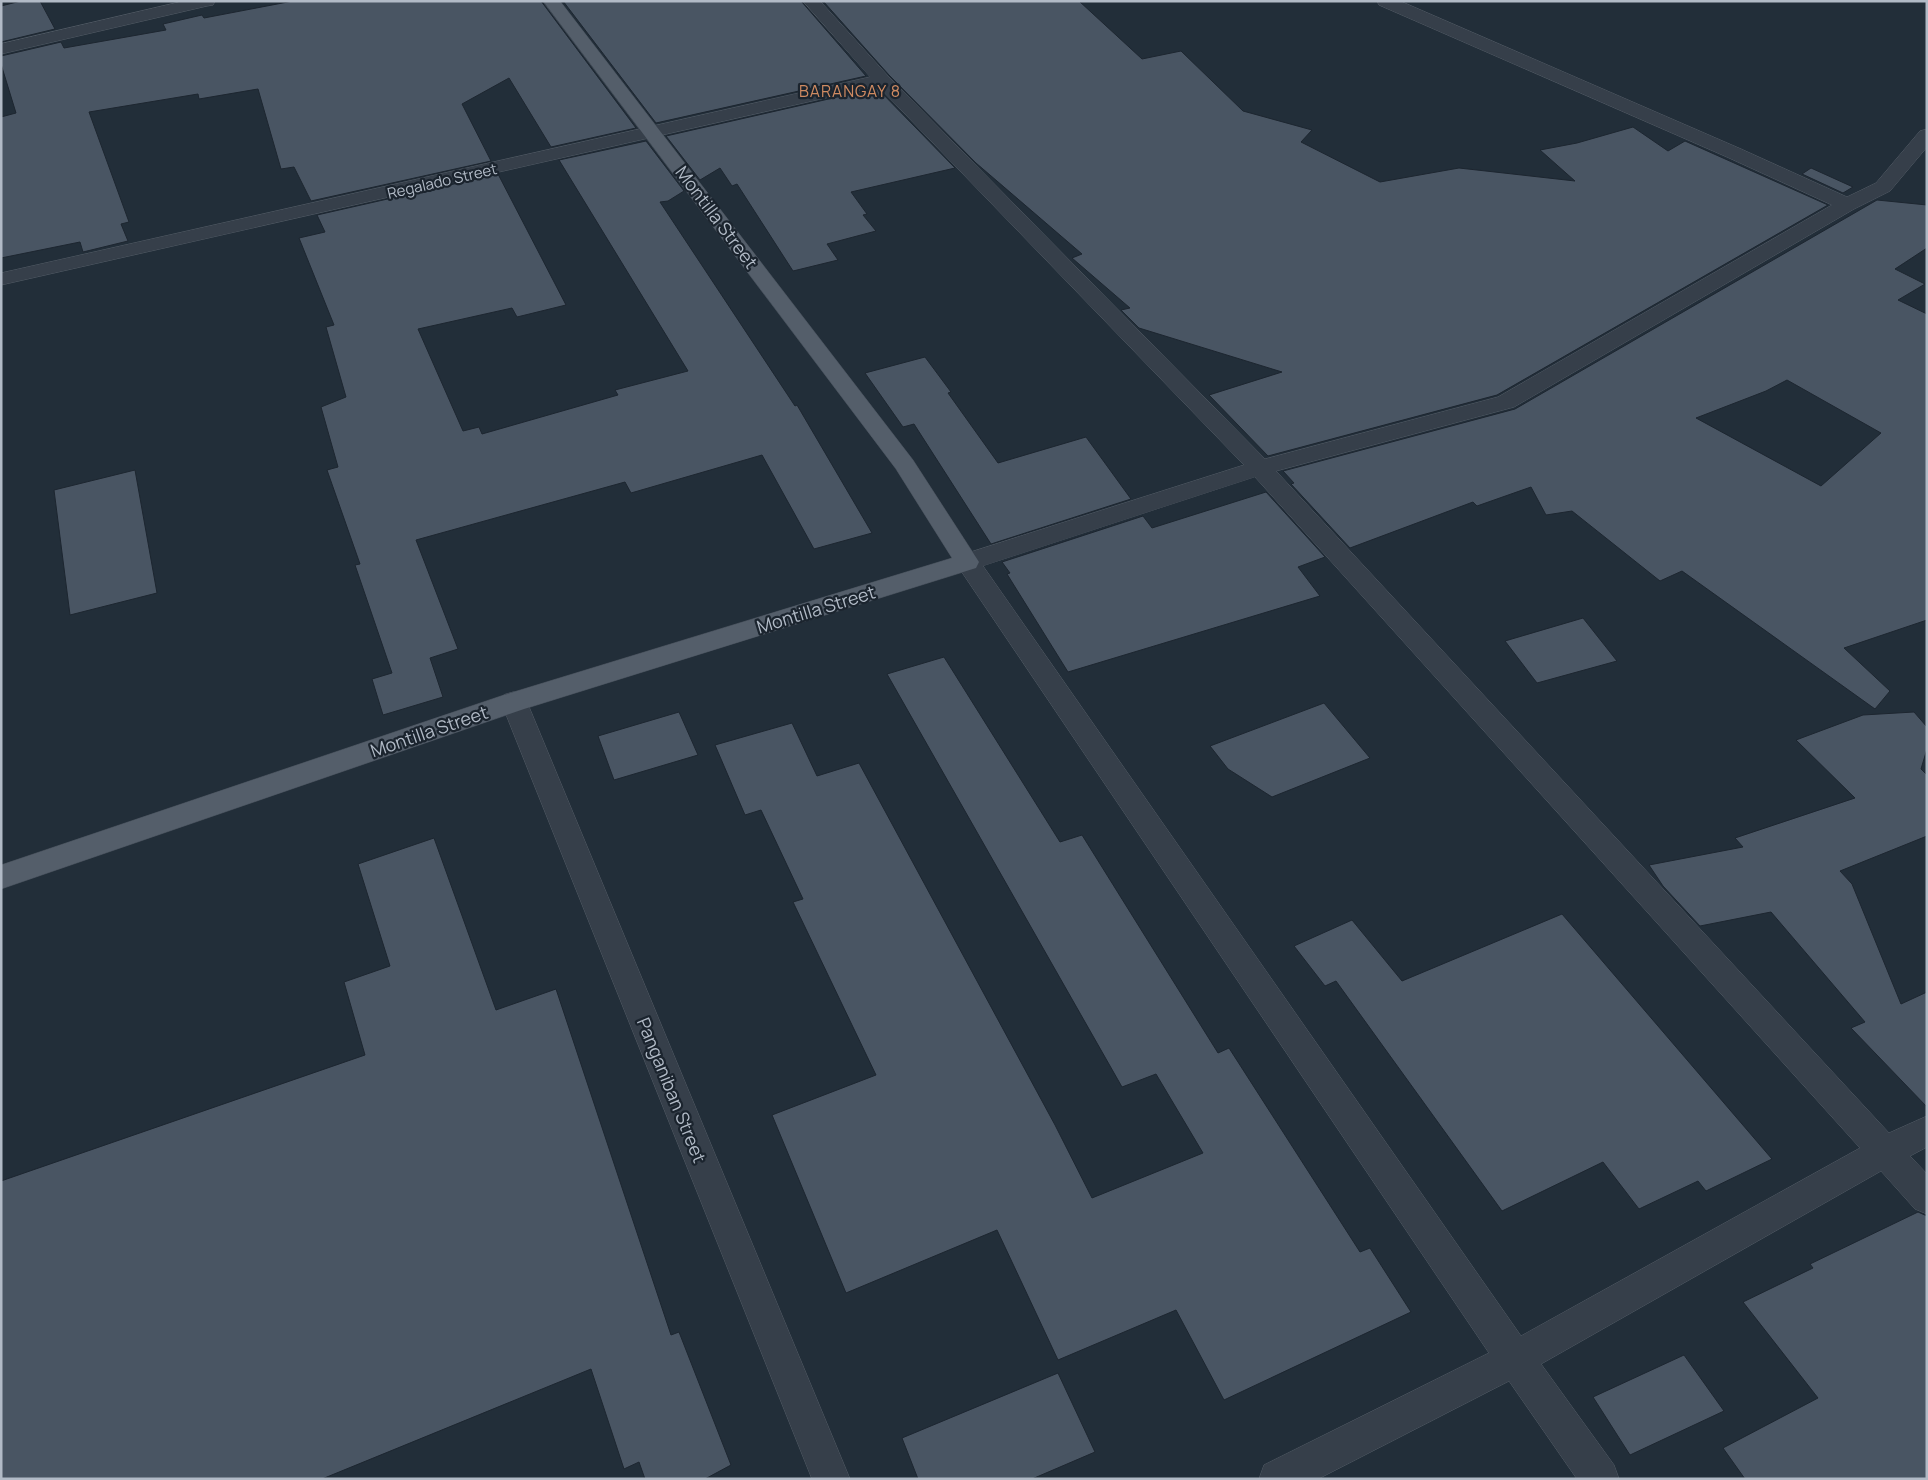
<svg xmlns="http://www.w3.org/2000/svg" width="1928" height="1480" viewBox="0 0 1928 1480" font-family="Manrope,sans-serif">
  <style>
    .building { fill: #495563; stroke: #1d2630; fill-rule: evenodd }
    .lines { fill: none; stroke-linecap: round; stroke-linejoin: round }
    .minor-casing { stroke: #545d67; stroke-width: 1 }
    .major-casing { stroke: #424b56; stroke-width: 1 }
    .minor { fill: #363f4a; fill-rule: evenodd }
    .major { fill: #545e6a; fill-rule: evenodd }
    .labels { text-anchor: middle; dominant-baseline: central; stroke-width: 4.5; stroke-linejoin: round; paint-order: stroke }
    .far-street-label { font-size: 15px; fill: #b1bac6; stroke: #1b242e }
    .far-quarter-label { font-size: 16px; letter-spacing: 1px; fill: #d08b62; stroke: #1b242e }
    .street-label { font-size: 18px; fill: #b1bac6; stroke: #1b242e }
  </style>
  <rect width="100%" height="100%" fill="#222e39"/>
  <!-- building -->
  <g class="building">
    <polygon points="21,1 40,1 55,29 1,42 1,6"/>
    <polygon points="293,1 541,1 636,128 551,147 509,78 462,104 491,161 311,201 294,167 281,169 258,89 199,99 198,94 89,112 129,222 121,224 128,241 83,252 80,242 1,258 1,117 16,113 1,64 1,56 61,42 64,48 166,30 163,24 202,15 204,18"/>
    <polygon points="563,1 801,1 866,76 656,123"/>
    <polygon points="823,1 1079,1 1142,59 1181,51 1243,111 1312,130 1301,142 1380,182 1459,168 1575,181 1540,150 1577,143 1633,127 1668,151 1685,141 1828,205 1497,395 1268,456 1209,395 1282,372 1139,328 1121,310 1130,308 1072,258 1082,254 976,163 889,75"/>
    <polygon points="877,88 955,168 851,192 867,214 863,215 876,231 827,244 838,260 793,271 737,184 732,186 720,168 700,180 666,136"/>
    <polygon points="646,141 684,191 668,201 660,202 795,406 797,405 872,533 814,549 762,455 631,493 625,482 416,540 458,649 430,658 443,697 383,715 372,679 392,673 355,565 360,564 327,470 338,467 321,407 346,397 326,327 334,325 299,238 325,232 317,215 498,174 566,305 517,317 512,308 418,329 463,431 479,427 482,434 618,395 615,390 688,371 559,160"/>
    <polygon points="1811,168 1853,187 1843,193 1802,174"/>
    <path d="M1877,200L1927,205V248L1895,269L1925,284L1898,300L1927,314V620L1844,648L1890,691L1875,709L1682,571L1660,581L1572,511L1546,515L1531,487L1477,506L1473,502L1350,548L1291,484L1294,483L1283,471L1515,409ZM1787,380L1881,433L1821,486L1696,418L1766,391Z"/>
    <polygon points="925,357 951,392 948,393 998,463 1086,437 1131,499 991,544 914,424 903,427 865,373"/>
    <polygon points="135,470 157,593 70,615 54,490"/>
    <polygon points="1266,492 1325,557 1298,567 1320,596 1068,672 1007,574 1010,573 1002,562 1143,516 1152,528"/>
    <polygon points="1583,618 1617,661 1537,683 1505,641"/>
    <polygon points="944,657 1060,842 1082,835 1218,1053 1229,1048 1360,1252 1370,1248 1411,1312 1224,1400 1176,1310 1058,1360 997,1230 846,1293 772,1115 876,1075 793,902 803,899 761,810 745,815 715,745 792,723 817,776 859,763 1055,1125 1092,1198 1203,1153 1156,1074 1122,1087 887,674"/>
    <polygon points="1324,703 1370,758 1272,797 1228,769 1210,746"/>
    <polygon points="679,712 698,755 614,780 598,736"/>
    <polygon points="1914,712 1927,727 1927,749 1921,769 1927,775 1927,836 1840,871 1852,884 1901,1004 1927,992 1927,1107 1851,1028 1865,1022 1771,912 1700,926 1663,886 1649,865 1743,847 1735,838 1855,798 1796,740 1863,715"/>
    <polygon points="434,838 496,1010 556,989 671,1335 679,1332 731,1465 705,1479 645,1479 639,1462 624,1469 591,1369 322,1479 1,1479 1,1181 365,1055 344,982 390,966 358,864"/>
    <polygon points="1562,914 1772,1159 1706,1191 1698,1181 1639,1209 1603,1162 1502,1211 1336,981 1325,986 1294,946 1352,920 1402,981"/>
    <polygon points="1918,1212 1927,1216 1927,1479 1745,1479 1723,1448 1818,1398 1743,1302 1813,1268 1810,1264"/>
    <polygon points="1684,1355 1724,1411 1630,1455 1593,1397"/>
    <polygon points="1058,1373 1095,1452 1032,1479 918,1479 902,1438"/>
  </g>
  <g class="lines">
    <!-- minor casing -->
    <g class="minor-casing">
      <g id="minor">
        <polygon points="184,1 215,1 213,5 207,6 1,54 1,44"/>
        <path d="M803,1H820L888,76L1265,459L1498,397L1832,205L1727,157L1379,5L1377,1H1400L1741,149L1847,197L1876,183L1920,131L1927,129V147L1890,191L1854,209L1514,407L1276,471L1889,1133L1927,1116V1147L1910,1156L1927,1174V1214L1915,1209L1881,1171L1541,1364L1614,1465L1619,1479H1577L1509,1381L1318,1479H1259L1264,1465L1489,1353L955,562L958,556L1244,465L878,86L1,285V273L870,77ZM1255,477L1860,1148L1521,1336L983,566Z"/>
        <polygon points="514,692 524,695 527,702 850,1479 812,1479 501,702 504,695"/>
      </g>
    </g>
    <!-- major casing -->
    <g class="major-casing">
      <polygon id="major" points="543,1 560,1 913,460 979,562 976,568 524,709 1,889 1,865 504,695 952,558 896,469"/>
    </g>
    <!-- minor -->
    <use href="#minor" class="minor"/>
    <!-- major -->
    <use href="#major" class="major"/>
  </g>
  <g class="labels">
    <!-- far-street labels -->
    <g class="far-street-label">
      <text transform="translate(442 181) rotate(-13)">Regalado Street</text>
    </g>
    <!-- far-quarter labels -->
    <g class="far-quarter-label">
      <text x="850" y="91">BARANGAY 8</text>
    </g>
    <!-- street labels -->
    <g class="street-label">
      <text transform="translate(717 217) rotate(53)">Montilla Street</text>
      <text transform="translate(816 609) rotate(-17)">Montilla Street</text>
      <text transform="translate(429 731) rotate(-19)">Montilla Street</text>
      <text transform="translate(672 1090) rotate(68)">Panganiban Street</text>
    </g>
  </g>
  <!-- border -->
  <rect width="1928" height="1480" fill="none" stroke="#b1bac6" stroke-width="5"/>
</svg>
